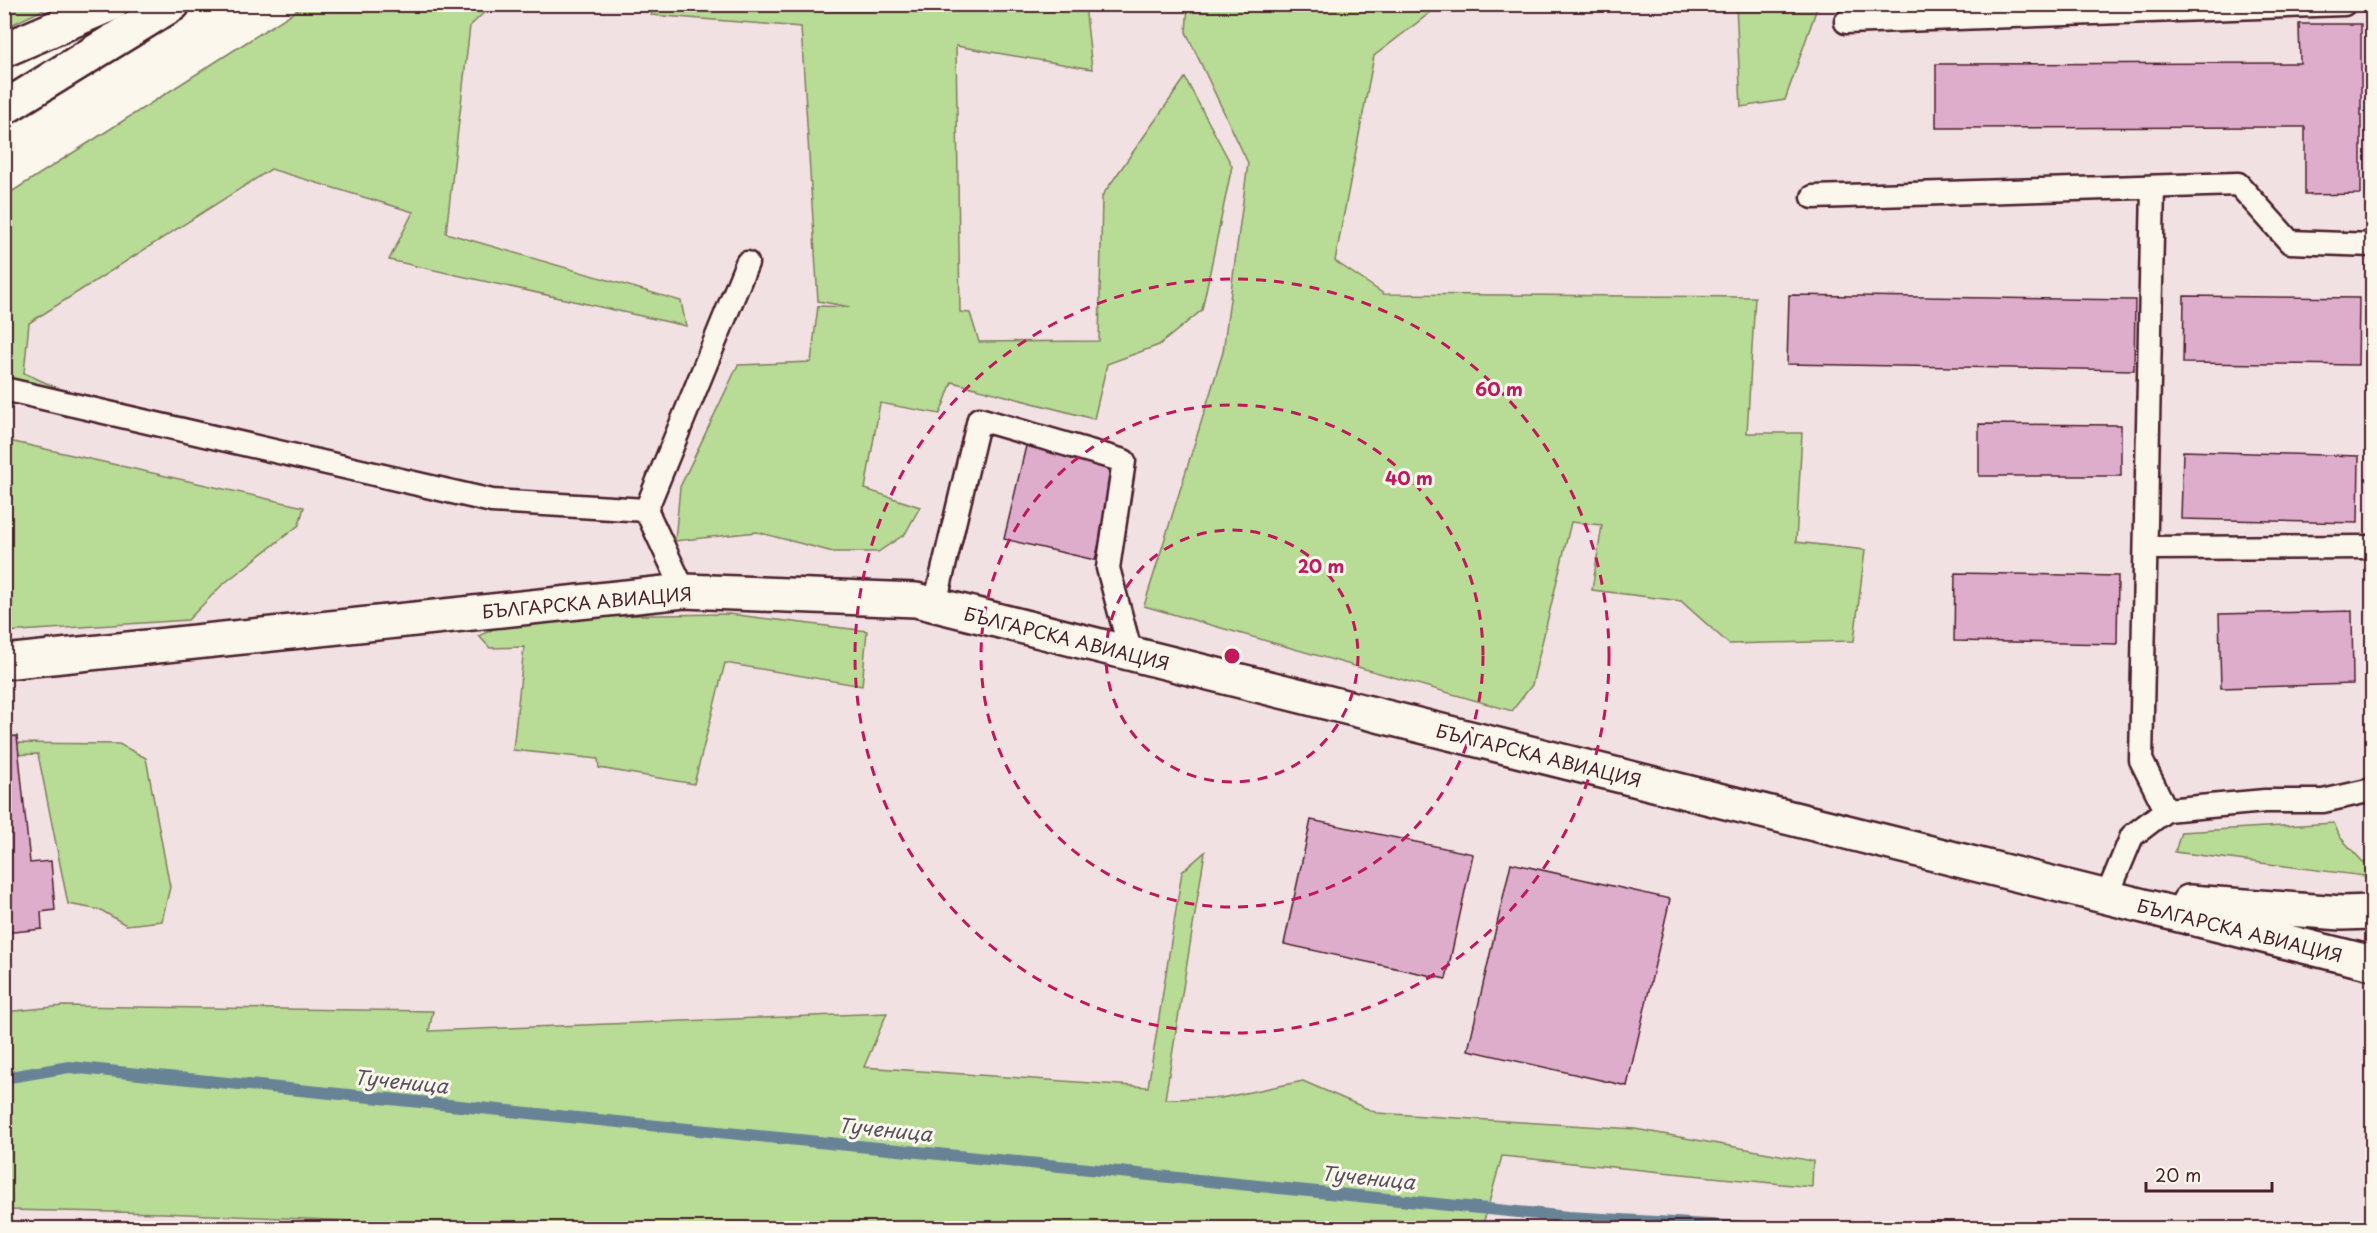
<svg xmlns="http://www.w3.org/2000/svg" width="2377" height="1233" viewBox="0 0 2377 1233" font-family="'Playpen Sans',sans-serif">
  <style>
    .built { fill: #f2e1e2 }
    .green { fill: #b8db96; stroke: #817d60; stroke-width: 1.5 }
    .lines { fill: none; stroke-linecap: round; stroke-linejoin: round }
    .stream { stroke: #698396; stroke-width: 12 }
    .building { fill: #deadcc; stroke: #4a1f2b; stroke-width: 1.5 }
    .lane-casing { stroke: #4a1f2b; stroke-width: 27 }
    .secondary-casing { stroke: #4a1f2b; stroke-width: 38 }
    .primary-casing { stroke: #4a1f2b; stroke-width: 38 }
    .lane { stroke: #fbf7ec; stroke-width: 22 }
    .secondary { stroke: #fbf7ec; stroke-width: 33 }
    .primary { stroke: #fbf7ec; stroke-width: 33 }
    .ring { fill: none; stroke: #c2185b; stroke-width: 3; stroke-dasharray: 10 8 }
    .labels { text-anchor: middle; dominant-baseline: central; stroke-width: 6; stroke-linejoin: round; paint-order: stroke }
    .street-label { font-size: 18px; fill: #4a1f2b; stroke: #fbf7ec }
    .water-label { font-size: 20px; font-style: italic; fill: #595160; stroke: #fbf7ec }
    .centre { fill: #c2185b; stroke: #fbf7ec; stroke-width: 3 }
    .ring-label { font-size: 18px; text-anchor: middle; font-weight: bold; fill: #c2185b; stroke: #fbf7ec; stroke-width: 6; stroke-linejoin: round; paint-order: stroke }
  </style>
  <rect width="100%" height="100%" fill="#fbf7ec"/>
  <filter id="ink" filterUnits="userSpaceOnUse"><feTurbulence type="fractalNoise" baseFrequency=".0167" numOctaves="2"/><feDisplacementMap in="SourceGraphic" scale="12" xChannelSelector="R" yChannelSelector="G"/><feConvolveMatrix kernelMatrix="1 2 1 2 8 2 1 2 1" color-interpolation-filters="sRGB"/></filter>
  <g filter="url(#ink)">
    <!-- built -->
    <polygon class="built" points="390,5 2372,5 2372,1228 5,1228 4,232"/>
    <!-- green -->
    <g class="green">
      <polygon points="5,4 53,4 53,5 5,28"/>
      <polygon points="305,5 492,5 470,26 446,233 681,301 686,326 389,260 413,212 271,169 29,323 24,373 120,416 5,395 5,196"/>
      <polygon points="654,5 1085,5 1092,69 956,46 960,312 970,313 979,342 1099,341 1102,196 1185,78 1232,166 1202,310 1159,345 1107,364 1094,419 952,382 940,414 880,403 865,489 920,507 905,534 878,552 833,552 757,532 675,541 680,487 738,365 811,362 818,306 850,307 818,301 801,27 651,15"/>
      <polygon points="1188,5 1521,5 1435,9 1374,56 1335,261 1384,294 1755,297 1747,433 1802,433 1796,542 1865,550 1854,641 1729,644 1681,601 1592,590 1602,525 1571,522 1532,685 1512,711 1144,606 1223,352 1248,163 1186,32"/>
      <polygon points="1736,5 1818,5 1785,100 1741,107"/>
      <polygon points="5,440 304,507 299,525 222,585 188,620 5,632"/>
      <polygon points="729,614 867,631 862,686 725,663 694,784 599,768 598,759 513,750 524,647 490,648 479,636 518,617"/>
      <polygon points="5,743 119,744 146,758 170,887 162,921 126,925 101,910 68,904 38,754 5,755"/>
      <polygon points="2334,823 2340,837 2363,862 2372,861 2372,877 2175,852 2181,832"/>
      <polygon points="1205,852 1165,1099 1221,1098 1303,1081 1377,1113 1635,1129 1813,1161 1812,1187 1502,1156 1482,1228 513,1228 163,1213 5,1210 5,1012 63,1006 433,1011 429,1031 887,1013 864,1067 1148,1087 1182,872"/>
    </g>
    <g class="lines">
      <!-- stream -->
      <polyline class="stream" points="4,1078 69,1067 1568,1217 1762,1228"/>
    </g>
    <!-- building -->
    <g class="building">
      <polygon points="2299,24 2361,24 2361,194 2305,195 2305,127 1936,128 1936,64 2300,63"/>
      <polygon points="1789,295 2135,300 2134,370 1787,364"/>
      <polygon points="2184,296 2359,298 2358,365 2183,363"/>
      <polygon points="1979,424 2121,425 2121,476 1979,476"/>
      <polygon points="1026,446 1117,468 1095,560 1004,539"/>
      <polygon points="2183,451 2359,456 2358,523 2181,519"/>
      <polygon points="1955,573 2118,576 2117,644 1954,641"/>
      <polygon points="2352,611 2353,684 2221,688 2219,614"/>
      <polygon points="17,736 30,863 51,861 55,910 41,912 42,929 4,933 4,737"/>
      <polygon points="1311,820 1473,854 1446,979 1284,944"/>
      <polygon points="1511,863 1670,899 1627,1086 1468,1050"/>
    </g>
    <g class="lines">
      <!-- lane casing -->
      <g class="lane-casing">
        <g id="lane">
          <polyline points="1846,22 2344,4"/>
          <polyline points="2153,187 2141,760 2166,810"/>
          <polyline points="1813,197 2238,184 2290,242 2372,245"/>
          <polyline points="4,389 492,501 646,510 684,591"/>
          <polyline points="646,510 747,263"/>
          <polyline points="2147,548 2372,547"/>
          <polyline points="935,604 979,419 1124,461 1108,568 1131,654"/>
          <polyline points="2107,896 2132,836 2166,810 2265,801 2323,801 2372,790"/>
        </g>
      </g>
      <!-- secondary casing -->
      <g class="secondary-casing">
        <g id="secondary">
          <polyline points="4,662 684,591 916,600 2372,963"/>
          <polyline points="2189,902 2342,913 2372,912"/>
        </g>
      </g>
      <!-- primary casing -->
      <g class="primary-casing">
        <g id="primary">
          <polyline points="4,50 111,4"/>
          <polyline points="4,108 173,4"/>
        </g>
      </g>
      <!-- lane -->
      <use href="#lane" class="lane"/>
      <!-- secondary -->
      <use href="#secondary" class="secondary"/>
      <!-- primary -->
      <use href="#primary" class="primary"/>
    </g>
  </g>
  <!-- distance rings -->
  <g class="ring">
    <circle cx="1232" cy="656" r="126"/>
    <circle cx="1232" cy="656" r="251"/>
    <circle cx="1232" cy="656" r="377"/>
  </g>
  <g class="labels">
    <!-- street labels -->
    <g class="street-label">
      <text transform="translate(587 602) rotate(-5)">БЪЛГАРСКА АВИАЦИЯ</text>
      <text transform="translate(1067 638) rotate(14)">БЪЛГАРСКА АВИАЦИЯ</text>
      <text transform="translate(1539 755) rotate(14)">БЪЛГАРСКА АВИАЦИЯ</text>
      <text transform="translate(2240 930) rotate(14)">БЪЛГАРСКА АВИАЦИЯ</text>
    </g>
    <!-- water labels -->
    <g class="water-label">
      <text transform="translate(401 1081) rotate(6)">Тученица</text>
      <text transform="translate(885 1129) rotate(6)">Тученица</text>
      <text transform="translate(1368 1177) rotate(6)">Тученица</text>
    </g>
  </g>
  <circle cx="1232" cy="656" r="9" class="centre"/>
  <g class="ring-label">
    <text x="1499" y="396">60 m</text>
    <text x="1409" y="485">40 m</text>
    <text x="1321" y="573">20 m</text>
  </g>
  <!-- margin -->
  <rect width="2377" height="1233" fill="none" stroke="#fbf7ec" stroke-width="24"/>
  <rect x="12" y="12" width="2353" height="1209" fill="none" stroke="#4a1f2b" stroke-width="2" filter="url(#ink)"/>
  <!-- scale -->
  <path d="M2146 1182v9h126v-9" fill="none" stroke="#4a1f2b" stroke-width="3"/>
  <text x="2155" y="1182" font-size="18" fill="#4a1f2b" stroke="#fbf7ec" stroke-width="4.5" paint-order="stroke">20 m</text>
</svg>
